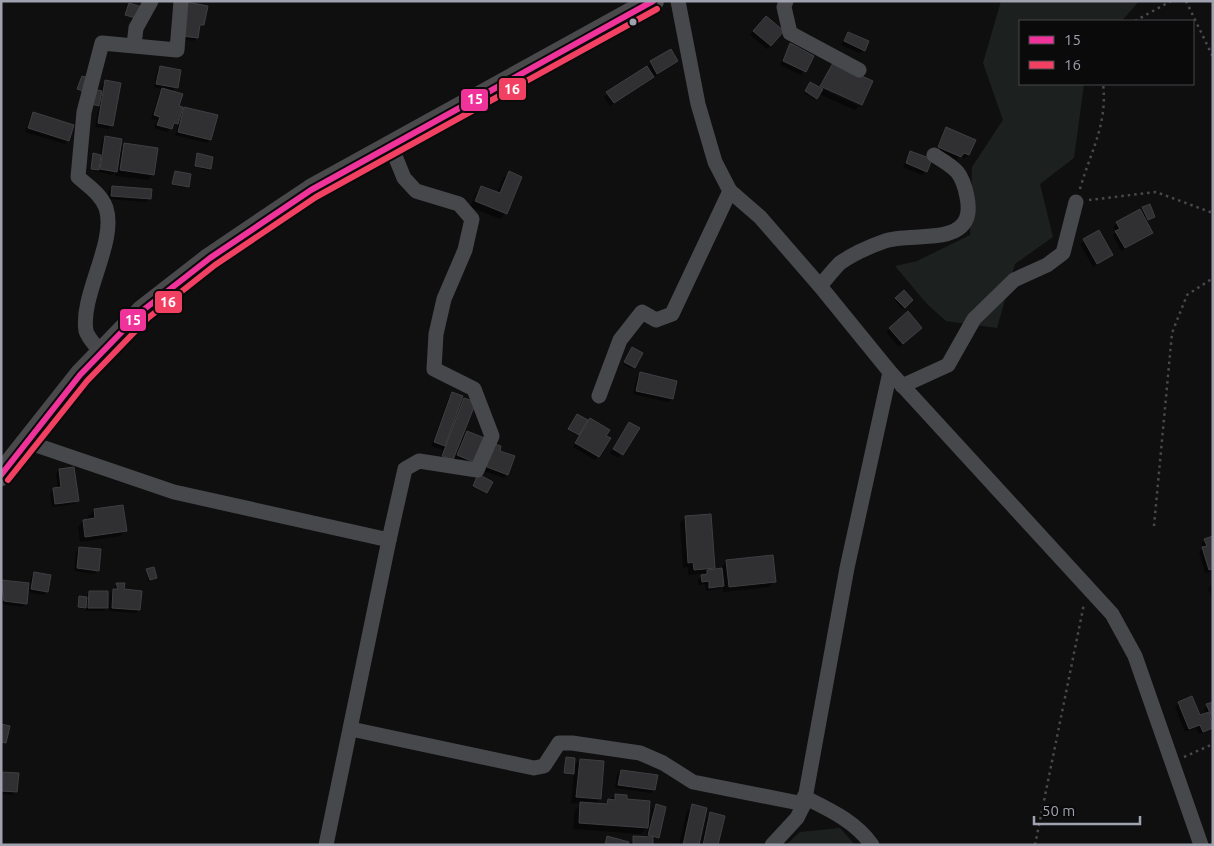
<svg xmlns="http://www.w3.org/2000/svg" width="1214" height="846" viewBox="0 0 1214 846" font-family="Ubuntu,sans-serif">
  <style>
    .green { fill: #1c211f }
    .shadow { fill: #0007 }
    .building { fill: #303032; stroke: #3f3f43 }
    .lines { fill: none; stroke-linecap: round; stroke-linejoin: round }
    .path { stroke: #49494d; stroke-width: 2.5; stroke-dasharray: 2.5 4; stroke-linecap: butt }
    .minor { stroke: #47484b; stroke-width: 15 }
    .highway { stroke: #49494b; stroke-width: 22 }
    .bus-1-casing { stroke: #0a0a0b; stroke-width: 10 }
    .bus-2-casing { stroke: #0a0a0b; stroke-width: 10 }
    .bus-1 { stroke: #ef339a; stroke-width: 6 }
    .bus-2 { stroke: #f24062; stroke-width: 6 }
    .bus-dot { fill: #a1a2af; stroke: #0a0a0b; stroke-width: 2 }
    .line-badge { stroke: #0a0a0b; stroke-width: 2 }
    .badge-label { font-size: 14px; text-anchor: middle; font-weight: bold; fill: #fff }
  </style>
  <rect width="100%" height="100%" fill="#0f0f10"/>
  <!-- green -->
  <g class="green">
    <polygon points="1001,1 1139,1 1122,21 1020,21 1020,84 1084,84 1074,158 1040,184 1053,237 1015,264 997,328 946,321 927,304 895,266 917,261 970,235 972,167 1003,120 983,63"/>
    <polygon points="840,828 855,845 786,845 800,832"/>
  </g>
  <!-- shadow -->
  <g class="shadow">
    <polygon points="184,7 203,25 198,28 197,38 193,41 179,39"/>
    <polygon points="762,21 771,45 767,49 750,35"/>
    <polygon points="848,33 864,50 860,53 841,45"/>
    <polygon points="790,44 812,57 801,75 780,65"/>
    <polygon points="677,61 610,106 604,97 648,67 651,62"/>
    <polygon points="834,64 871,82 860,105 819,85"/>
    <polygon points="160,67 176,87 171,92 180,113 185,108 210,140 207,143 175,135 179,121 167,132 154,128 157,120 151,119 159,93 163,89 154,87 157,71"/>
    <polygon points="106,82 112,126 108,129 95,127 99,104 96,107 89,106 101,92 102,85"/>
    <polygon points="809,85 818,87 859,106 855,110 819,94 815,99 804,93"/>
    <polygon points="33,113 68,140 65,144 25,132 30,117"/>
    <polygon points="947,129 968,155 965,158 960,156 956,160 935,151"/>
    <polygon points="105,138 119,150 125,144 153,174 148,180 115,176 116,171 112,175 90,170 92,156 100,156 102,141"/>
    <polygon points="910,152 931,160 922,175 903,167"/>
    <polygon points="198,155 210,169 208,170 194,167"/>
    <polygon points="176,172 187,186 186,188 172,185"/>
    <polygon points="509,173 506,213 500,219 470,207 476,193 481,187 497,194 503,178"/>
    <polygon points="112,187 150,198 146,202 108,199 109,191"/>
    <polygon points="1143,208 1154,217 1145,221 1151,233 1121,251 1113,235 1116,232 1113,227 1117,223 1144,215"/>
    <polygon points="1098,232 1112,255 1093,267 1080,244"/>
    <polygon points="904,292 912,300 902,309 895,300"/>
    <polygon points="907,313 917,331 899,347 886,332"/>
    <polygon points="630,350 641,354 632,369 623,364"/>
    <polygon points="641,374 672,399 668,402 633,394 637,377"/>
    <polygon points="452,394 460,404 465,399 460,440 468,432 485,440 472,466 453,458 439,459 443,450 431,446 449,397"/>
    <polygon points="576,417 584,426 590,420 609,439 595,460 573,447 582,432 576,435 568,430"/>
    <polygon points="626,427 638,428 618,458 610,453"/>
    <polygon points="492,444 498,452 507,474 504,478 484,471"/>
    <polygon points="59,470 77,500 74,504 52,507 50,493 58,489 56,474"/>
    <polygon points="477,477 486,492 485,493 472,487"/>
    <polygon points="94,510 126,530 120,536 80,542 78,527 83,521 89,520 88,516"/>
    <polygon points="685,517 714,567 711,570 721,569 726,561 774,581 769,587 723,592 723,586 719,589 706,591 705,584 698,585 698,580 704,573 688,575 688,567 683,568 680,523"/>
    <polygon points="1213,537 1213,571 1205,573 1199,552 1203,548 1201,543"/>
    <polygon points="80,548 98,570 94,574 74,571 76,552"/>
    <polygon points="147,570 155,579 148,581"/>
    <polygon points="34,574 47,591 43,595 27,592 26,603 22,607 1,604 1,581 30,584 31,577"/>
    <polygon points="117,584 139,609 136,613 109,611 109,606 103,611 85,611 85,609 77,608 78,599 85,598 89,592 109,605 110,594"/>
    <polygon points="1211,585 1213,585 1213,601 1208,589"/>
    <polygon points="1179,703 1199,717 1206,714 1204,709 1213,703 1213,728 1199,734 1196,728 1185,732 1175,707"/>
    <polygon points="566,759 573,767 580,760 600,799 594,805 603,805 616,795 625,800 649,824 652,809 656,806 658,837 652,840 652,845 630,845 633,838 645,838 648,827 641,834 573,829 575,810 581,804 571,803 574,772 571,775 563,774"/>
    <polygon points="621,771 654,790 651,793 615,788 617,775"/>
    <polygon points="1,773 16,791 12,795 1,794"/>
    <polygon points="693,806 698,845 679,845 687,811"/>
    <polygon points="711,814 717,845 701,845 707,817"/>
  </g>
  <!-- building -->
  <g class="building">
    <polygon points="187,2 208,6 204,25 200,25 198,38 182,36"/>
    <polygon points="129,3 142,7 139,19 125,15"/>
    <polygon points="766,16 784,31 771,46 753,31"/>
    <polygon points="848,32 869,41 865,51 844,41"/>
    <polygon points="790,43 814,56 806,72 783,61"/>
    <polygon points="671,49 678,61 657,74 650,61"/>
    <polygon points="833,63 873,81 862,105 820,86"/>
    <polygon points="160,66 181,70 178,88 156,84"/>
    <polygon points="647,66 654,77 614,103 606,92"/>
    <polygon points="82,76 90,78 86,92 77,89"/>
    <polygon points="105,80 121,83 113,126 98,123"/>
    <polygon points="810,82 823,89 817,99 805,91"/>
    <polygon points="162,88 183,94 179,106 183,107 178,124 174,123 172,129 157,125 160,117 154,115"/>
    <polygon points="93,89 102,91 99,106 90,104"/>
    <polygon points="184,107 218,115 211,140 178,132"/>
    <polygon points="33,112 74,125 69,141 28,128"/>
    <polygon points="946,127 976,140 969,155 964,153 961,157 938,147"/>
    <polygon points="105,136 122,139 117,172 100,169"/>
    <polygon points="124,143 158,148 154,175 120,170"/>
    <polygon points="910,151 932,159 927,172 906,163"/>
    <polygon points="93,153 101,155 99,170 91,169"/>
    <polygon points="197,153 213,157 211,169 195,166"/>
    <polygon points="175,171 191,174 189,187 172,184"/>
    <polygon points="509,171 522,177 507,214 475,201 481,186 500,193"/>
    <polygon points="112,186 152,189 151,199 111,196"/>
    <polygon points="1150,204 1155,217 1148,220 1142,207"/>
    <polygon points="1140,209 1153,233 1125,248 1115,231 1120,229 1116,222"/>
    <polygon points="1099,230 1113,255 1097,264 1083,239"/>
    <polygon points="904,290 913,300 905,308 895,298"/>
    <polygon points="908,311 922,328 903,344 889,328"/>
    <polygon points="632,347 643,353 635,368 624,362"/>
    <polygon points="640,372 677,381 673,399 636,391"/>
    <polygon points="452,392 463,396 445,446 434,442"/>
    <polygon points="464,398 476,402 453,460 442,456"/>
    <polygon points="577,414 588,420 579,435 568,429"/>
    <polygon points="590,418 610,430 606,436 611,438 599,457 575,443"/>
    <polygon points="629,422 640,428 623,455 613,449"/>
    <polygon points="467,431 487,439 476,463 457,455"/>
    <polygon points="492,443 501,446 500,451 515,456 508,475 487,467 486,461"/>
    <polygon points="74,467 79,501 55,504 53,488 61,487 59,469"/>
    <polygon points="478,474 493,482 487,493 473,486"/>
    <polygon points="123,505 127,531 85,537 83,520 95,518 94,509"/>
    <polygon points="711,514 715,568 694,570 693,562 688,563 685,516"/>
    <polygon points="1213,536 1213,569 1209,570 1202,547 1207,546 1204,539"/>
    <polygon points="79,547 101,549 99,571 77,568"/>
    <polygon points="773,555 776,582 729,587 726,560"/>
    <polygon points="154,567 157,578 150,580 146,569"/>
    <polygon points="722,568 724,586 709,588 709,581 702,582 701,575 707,574 707,570"/>
    <polygon points="34,572 51,575 48,592 31,589"/>
    <polygon points="1,580 29,583 27,604 4,601"/>
    <polygon points="116,583 125,583 124,589 142,591 140,610 112,608 113,589 118,589"/>
    <polygon points="89,591 108,591 108,608 88,608"/>
    <polygon points="79,596 87,597 86,608 78,607"/>
    <polygon points="1192,696 1200,715 1209,712 1213,728 1203,732 1200,725 1189,729 1178,702"/>
    <polygon points="1213,702 1213,719 1206,704"/>
    <polygon points="1,724 10,726 6,743 1,742"/>
    <polygon points="566,757 575,758 574,774 564,773"/>
    <polygon points="580,759 604,761 601,799 576,797"/>
    <polygon points="621,770 658,775 655,790 618,785"/>
    <polygon points="1,772 19,773 17,792 1,791"/>
    <polygon points="615,794 627,795 627,799 650,801 648,828 579,823 580,802 607,804 608,799 615,800"/>
    <polygon points="656,804 666,807 659,838 648,835"/>
    <polygon points="692,804 707,808 699,845 683,845"/>
    <polygon points="710,812 725,816 718,845 703,845"/>
    <polygon points="607,836 629,842 628,845 605,845"/>
    <polygon points="633,836 653,837 653,845 633,845"/>
  </g>
  <g class="lines">
    <!-- path -->
    <g class="path">
      <polyline points="1186,1 1213,57"/>
      <polyline points="1135,21 1171,1"/>
      <path d="M1080,189C1090,153 1108,124 1103,84"/>
      <polyline points="1089,200 1156,192 1213,213"/>
      <polyline points="1154,526 1172,333 1187,295 1213,278"/>
      <polyline points="1184,757 1213,744"/>
      <polyline points="1035,845 1084,604"/>
    </g>
    <!-- minor -->
    <g class="minor">
      <polyline points="678,1 698,104 715,162 730,191 760,217 820,286 890,372 1112,614 1135,656 1201,845"/>
      <polyline points="786,1 784,7 790,33 859,70"/>
      <polyline points="134,45 136,28 151,1"/>
      <path d="M820,286C826,279 833,270 840,263C851,255 871,246 885,241C912,231 978,250 967,197C962,171 955,168 934,155"/>
      <path d="M101,353C97,347 88,338 86,331C80,295 117,242 106,208C101,194 88,186 78,177L84,112L102,43L177,50L181,1"/>
      <polyline points="902,386 948,365 974,319 1014,280 1047,265 1063,253 1076,202"/>
      <polyline points="599,396 620,340 642,312 656,320 672,314 730,191"/>
      <polyline points="27,442 174,492 389,540 326,845"/>
      <polyline points="389,540 405,469 419,461 477,470 492,436 474,389 434,369 436,334 444,299 465,250 472,219 459,204 416,191 404,178 391,146"/>
      <polyline points="351,729 534,768 544,766 559,743 572,743 640,753 663,763 693,782 804,804"/>
      <path d="M804,797C830,810 855,821 872,845"/>
      <polyline points="772,845 797,818 804,804 847,568 890,372"/>
    </g>
    <!-- highway -->
    <polyline class="highway" points="1,475 80,375 142,311 210,258 311,190 653,1"/>
    <!-- bus-1 casing -->
    <g class="bus-1-casing">
      <polyline id="bus-1" points="1,475 80,375 142,311 210,258 311,190 653,1"/>
    </g>
    <!-- bus-2 casing -->
    <g class="bus-2-casing">
      <polyline id="bus-2" points="8,480 87,381 148,318 215,265 316,197 657,9"/>
    </g>
    <!-- bus-1 -->
    <use href="#bus-1" class="bus-1"/>
    <!-- bus-2 -->
    <use href="#bus-2" class="bus-2"/>
  </g>
  <!-- markers -->
  <circle class="bus-dot" cx="633" cy="22" r="4.5"/>
  <g class="line-badge">
    <rect x="498" y="77" width="29" height="24" rx="5" fill="#f24062"/>
    <rect x="460" y="88" width="29" height="24" rx="5" fill="#ef339a"/>
    <rect x="154" y="290" width="29" height="24" rx="5" fill="#f24062"/>
    <rect x="119" y="308" width="28" height="24" rx="5" fill="#ef339a"/>
  </g>
  <g class="badge-label">
    <text x="512" y="94">16</text>
    <text x="475" y="104">15</text>
    <text x="168" y="307">16</text>
    <text x="133" y="325">15</text>
  </g>
  <!-- border -->
  <rect width="1214" height="846" fill="none" stroke="#a1a2af" stroke-width="5"/>
  <!-- legend -->
  <rect x="1019" y="20" width="175" height="65" fill="#0a0a0b" stroke="#46474d"/>
  <rect x="1029" y="36" width="25" height="8" fill="#ef339a" stroke="#46474d"/>
  <text x="1064" y="45" font-size="15" fill="#a1a2af">15</text>
  <rect x="1029" y="61" width="25" height="8" fill="#f24062" stroke="#46474d"/>
  <text x="1064" y="70" font-size="15" fill="#a1a2af">16</text>
  <!-- scale -->
  <path d="M1034 816v8h106v-8" fill="none" stroke="#a1a2af" stroke-width="2.5"/>
  <text x="1042" y="816" font-size="15" fill="#a1a2af" stroke="#0a0a0b" stroke-width="4" paint-order="stroke">50 m</text>
</svg>
